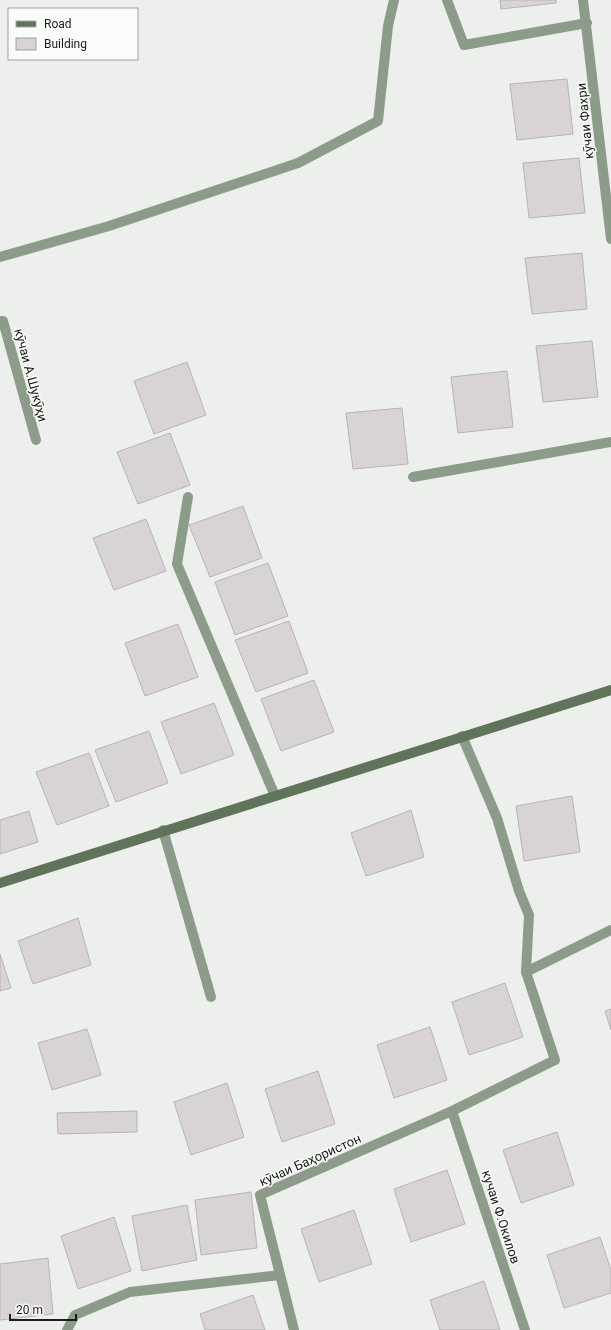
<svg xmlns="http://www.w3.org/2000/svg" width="611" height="1330" viewBox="0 0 611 1330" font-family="Roboto,sans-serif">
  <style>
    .building { fill: #d8d3d5; stroke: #b8b4b5 }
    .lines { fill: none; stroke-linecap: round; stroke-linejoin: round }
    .service { stroke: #8d9c8a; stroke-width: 10 }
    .minor { stroke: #8d9c8a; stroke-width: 10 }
    .tertiary { stroke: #8d9c8a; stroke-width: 10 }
    .secondary { stroke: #5f745a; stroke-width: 10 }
    .labels { text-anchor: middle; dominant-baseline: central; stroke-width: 3; stroke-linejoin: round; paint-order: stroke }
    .street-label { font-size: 13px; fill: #1a1b1a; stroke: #f9fcf8 }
  </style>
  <rect width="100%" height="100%" fill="#ecefeb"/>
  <!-- building -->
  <g class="building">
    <polygon points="500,0 556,0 556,3 501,9"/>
    <polygon points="567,79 573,134 517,140 510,84"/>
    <polygon points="579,158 585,213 529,218 523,163"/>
    <polygon points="582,253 587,309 532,314 525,258"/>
    <polygon points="592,341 598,397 543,402 536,346"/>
    <polygon points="187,362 206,415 154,434 134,381"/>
    <polygon points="507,371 513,427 458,433 451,377"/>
    <polygon points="402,408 408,464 353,469 346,413"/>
    <polygon points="170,433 190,485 138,504 117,452"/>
    <polygon points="243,506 262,558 210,577 189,525"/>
    <polygon points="146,519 166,571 114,590 93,538"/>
    <polygon points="268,563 288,616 235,635 215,582"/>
    <polygon points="289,621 308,673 256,692 235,640"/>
    <polygon points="178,624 198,677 145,696 125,643"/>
    <polygon points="314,680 334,732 281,751 261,699"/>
    <polygon points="214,703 234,755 181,774 161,722"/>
    <polygon points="149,731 168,783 116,802 95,750"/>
    <polygon points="89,753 109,806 57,825 36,772"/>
    <polygon points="572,796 580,852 524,861 516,806"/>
    <polygon points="411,810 424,857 366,876 351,833"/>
    <polygon points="29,811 38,842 0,854 0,820"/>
    <polygon points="78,918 91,965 33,984 18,941"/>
    <polygon points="0,954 11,988 0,991"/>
    <polygon points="505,983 523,1037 469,1055 452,1002"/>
    <polygon points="611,1009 611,1030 605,1011"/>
    <polygon points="430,1027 447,1080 394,1098 377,1045"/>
    <polygon points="87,1029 101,1075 52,1090 38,1043"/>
    <polygon points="318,1071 335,1124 282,1142 265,1089"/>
    <polygon points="227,1083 244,1137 191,1155 174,1102"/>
    <polygon points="137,1111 137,1132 58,1134 57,1113"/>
    <polygon points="557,1132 574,1185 521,1203 503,1150"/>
    <polygon points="447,1170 465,1224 411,1242 394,1189"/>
    <polygon points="251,1192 257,1248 201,1255 195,1200"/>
    <polygon points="187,1205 197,1260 142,1271 132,1216"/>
    <polygon points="354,1210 372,1264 319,1282 301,1229"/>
    <polygon points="114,1217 131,1271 78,1289 61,1236"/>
    <polygon points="600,1237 611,1270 611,1293 564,1308 547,1255"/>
    <polygon points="48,1258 53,1314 0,1320 0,1264"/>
    <polygon points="484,1281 500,1330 440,1330 430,1300"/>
    <polygon points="253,1295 265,1330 205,1330 200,1314"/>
  </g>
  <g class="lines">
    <!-- service -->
    <polyline class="service" points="163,830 211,997"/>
    <!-- minor -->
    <g class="minor">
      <polyline points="447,0 464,45 587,23"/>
      <polyline points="0,257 109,226 298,163 378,121 388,26 394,0"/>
      <polyline points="0,321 3,321 36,440"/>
      <polyline points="413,477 611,442"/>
      <polyline points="188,497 177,564 275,796"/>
      <polyline points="526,972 611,930"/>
      <polyline points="452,1111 525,1330"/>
      <polyline points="67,1330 75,1315 130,1292 280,1275"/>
      <polyline points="294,1330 260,1195 452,1111 555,1060 526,972 529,915 519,891 497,818 462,736"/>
    </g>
    <!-- tertiary -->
    <polyline class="tertiary" points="583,0 611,239"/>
    <!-- secondary -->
    <polyline class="secondary" points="0,883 611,690"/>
  </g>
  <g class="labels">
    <!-- street labels -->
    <g class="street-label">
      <text transform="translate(585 121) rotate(-96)">кӯчаи Фахри</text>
      <text transform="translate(31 375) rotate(75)">кӯчаи А.Шукӯҳи</text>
      <text transform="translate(310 1160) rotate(-24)">кӯчаи Баҳористон</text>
      <text transform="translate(501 1217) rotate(72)">кучаи Ф.Окилов</text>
    </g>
  </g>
  <!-- legend -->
  <rect x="8" y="8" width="130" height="52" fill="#f9fcf8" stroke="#a0a29f"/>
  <rect x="16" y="21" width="20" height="6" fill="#5f745a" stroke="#a0a29f"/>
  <text x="44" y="28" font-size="12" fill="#1a1b1a">Road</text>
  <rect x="16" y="38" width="20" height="12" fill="#d8d3d5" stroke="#a0a29f"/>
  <text x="44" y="48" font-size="12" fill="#1a1b1a">Building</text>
  <!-- scale -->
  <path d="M10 1314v6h66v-6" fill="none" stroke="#1a1b1a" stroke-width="2"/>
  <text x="16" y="1314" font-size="12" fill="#1a1b1a" stroke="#f9fcf8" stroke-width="3" paint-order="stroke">20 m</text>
</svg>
